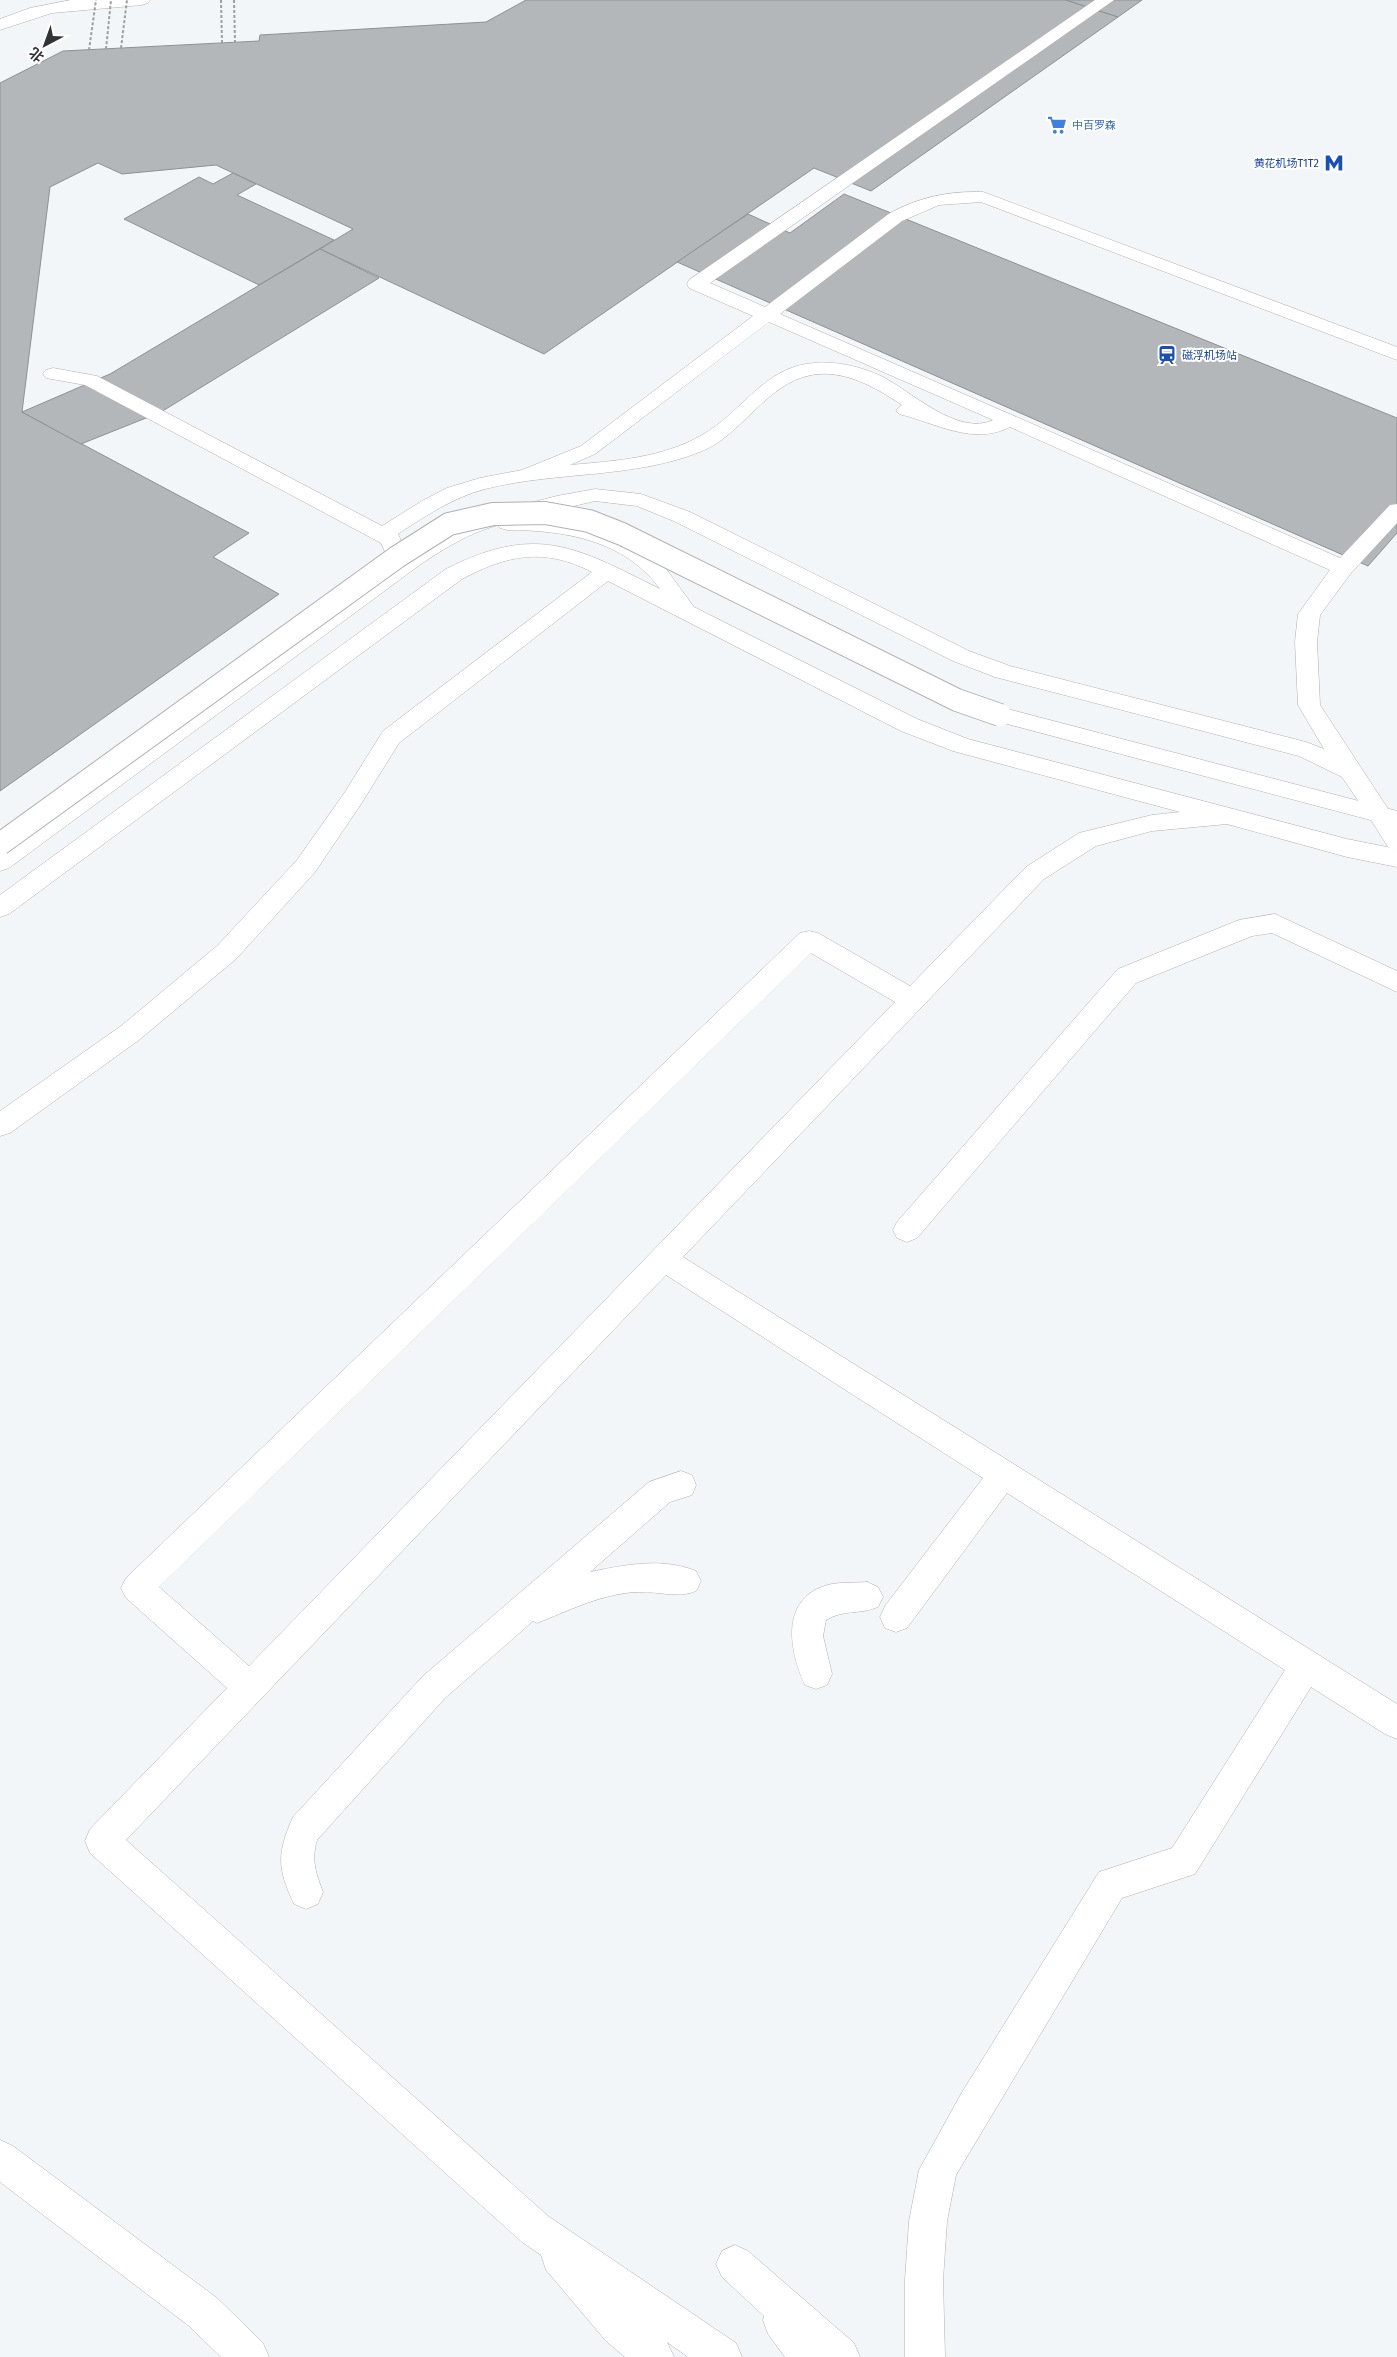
<svg xmlns="http://www.w3.org/2000/svg" width="1397" height="2357" viewBox="0 0 1397 2357" font-family="'Fira Sans','Noto Sans SC',sans-serif">
  <style>
    .building { fill: #b4b7b9; stroke: #8e9193 }
    .lines { fill: none; stroke-linecap: round; stroke-linejoin: round }
    .service-casing { stroke: #afb1b3; stroke-width: 1 }
    .tertiary-casing { stroke: #afb1b3; stroke-width: 1 }
    .trunk-casing { stroke: #afb1b3; stroke-width: 1 }
    .path { stroke: #9d9fa1; stroke-width: 2; stroke-dasharray: 3 2; stroke-linecap: butt }
    .service { fill: #fff; fill-rule: evenodd }
    .tertiary { fill: #fff; fill-rule: evenodd }
    .trunk { fill: #fff; fill-rule: evenodd }
    .tertiary-bridge-casing { stroke: #afb1b3; stroke-width: 24; stroke-linecap: butt }
    .path-bridge { stroke: #9d9fa1; stroke-width: 2; stroke-dasharray: 3 2; stroke-linecap: butt }
    .tertiary-bridge { stroke: #fff; stroke-width: 22 }
    .labels { text-anchor: middle; dominant-baseline: central; stroke-width: 4; stroke-linejoin: round; paint-order: stroke }
    .far-shop-label { font-size: 11px; fill: #366cbe; stroke: #fff; text-anchor: start }
    .far-transit-label { font-size: 11px; fill: #164399; stroke: #fff; text-anchor: end }
  </style>
  <rect width="100%" height="100%" fill="#f3f6f8"/>
  <!-- building -->
  <g class="building">
    <polygon points="526,0 1066,0 1118,17 871,191 814,168 544,354 320,249 353,229 216,165 122,174 98,163 50,187 22,412 249,533 213,557 279,594 0,791 0,83 63,51 259,41 260,35 486,22"/>
    <polygon points="1066,0 1142,0 1118,17"/>
    <polygon points="233,173 256,184 237,195 334,240 259,285 124,219 199,177 213,184"/>
    <polygon points="844,194 1397,418 1397,533 1368,566 677,262 748,214 790,233"/>
    <polygon points="320,249 379,278 161,412 81,444 22,412 110,374"/>
  </g>
  <g class="lines">
    <!-- service casing -->
    <g class="service-casing">
      <g id="service">
        <polygon points="71,0 150,0 148,3 142,5 52,13 0,30 0,19 30,8"/>
        <path d="M1095,0H1114L710,283L765,307L890,213C920,197 948,191 983,192L1397,347V360L981,202L939,205L902,221L780,314L1340,558L1390,505L1397,504V523L1351,573L1320,615L1317,642L1320,705L1392,815L1388,821L1380,823L1372,821L1342,777L1299,756L995,677L953,661L676,522L637,506L595,501L527,517L582,524L625,538L642,547L661,562L694,607L917,719L968,739L1347,839L1397,849V867L1347,857L1227,824L1152,831L1096,846L1044,879L683,1257L1397,1704V1739L1385,1734L1311,1687L1195,1874L1122,1898L956,2175L947,2221L943,2280L945,2357H905V2280L909,2221L919,2170L961,2094L1099,1872L1172,1848L1285,1670L1007,1493L907,1628L896,1632L885,1628L880,1617L885,1606L983,1478L666,1275L126,1840L548,2216L736,2343L742,2357H688L667,2342L674,2357H625L606,2341L546,2270L541,2255L522,2242L90,1853L85,1841L90,1829L227,1688L126,1598L121,1588L126,1578L800,933L809,931L818,933L910,986L1026,867L1079,833L1152,815L1180,812L953,751L901,731L608,581L399,743L361,804L315,872L236,959L139,1040L10,1133L0,1136V1111L121,1026L218,945L297,860L345,792L383,731L592,572C544,547 507,555 462,579L9,914L0,917V895L446,569C537,523 576,547 660,589C625,540 564,530 507,530L500,528L498,525C469,533 445,548 421,564L9,868L0,871V850L405,554L434,535L469,519L557,496L595,489L641,494L690,512L969,651L1010,666L1306,742L1324,749L1298,705L1295,642L1298,614L1330,570L1010,427C973,446 936,423 899,414L896,410L902,405C875,387 844,369 811,375C765,384 743,435 700,452C631,479 556,471 485,489C454,497 425,516 398,534L404,547L401,552L393,554L385,552L381,543L85,385L46,378L43,374L46,370L53,368L97,376L382,526L422,501L447,488L480,478L522,470L581,446L753,316L689,288L687,284L689,280ZM769,322L993,420C958,437 911,391 881,376C861,367 838,361 815,363C764,366 743,412 702,435C663,458 615,461 570,465L595,454ZM811,953L895,1002L249,1666L159,1587Z"/>
        <polygon points="1275,914 1397,971 1397,992 1272,933 1252,936 1136,983 917,1238 907,1242 897,1238 893,1230 897,1222 1118,969 1239,920"/>
        <path d="M681,1471L692,1475L696,1485L692,1495L670,1502L590,1572C625,1565 661,1557 696,1571L701,1581L696,1591C677,1599 659,1591 639,1592C603,1593 570,1610 537,1623L533,1621L445,1698L317,1840C311,1860 316,1874 323,1892L318,1904L306,1909L294,1904C277,1868 277,1853 293,1817L423,1676L649,1482Z"/>
        <path d="M867,1582L878,1587L883,1597L878,1607C859,1615 844,1609 826,1620L823,1636L832,1674L827,1685L816,1689L805,1685C788,1648 780,1595 832,1584C843,1582 856,1583 867,1582Z"/>
        <polygon points="735,2245 748,2251 854,2343 860,2357 785,2357 768,2334 763,2320 764,2316 722,2277 716,2264 722,2251"/>
      </g>
    </g>
    <!-- tertiary casing -->
    <g class="tertiary-casing">
      <g id="tertiary">
        <polygon points="1000,707 1397,811 1397,827 992,720 989,715 992,710"/>
        <polygon points="0,2140 13,2146 217,2298 263,2343 269,2357 221,2357 189,2326 0,2182"/>
      </g>
    </g>
    <!-- trunk casing -->
    <g class="trunk-casing">
      <polygon id="trunk" points="1380,807 1388,809 1397,822 1397,850 1388,847 1368,815 1372,809"/>
    </g>
    <!-- path -->
    <g class="path">
      <polyline points="221,0 222,43"/>
      <polyline points="234,0 235,42"/>
    </g>
    <!-- service -->
    <use href="#service" class="service"/>
    <!-- tertiary -->
    <use href="#tertiary" class="tertiary"/>
    <!-- trunk -->
    <use href="#trunk" class="trunk"/>
    <!-- tertiary-bridge casing -->
    <g class="tertiary-bridge-casing">
      <polyline id="tertiary-bridge" points="0,844 397,557 449,524 493,514 545,513 589,521 622,534 957,700 1000,715"/>
    </g>
    <!-- path-bridge -->
    <g class="path-bridge">
      <polyline points="121,48 127,0"/>
      <polyline points="106,49 111,0"/>
      <polyline points="89,50 96,0"/>
    </g>
    <!-- tertiary-bridge -->
    <use href="#tertiary-bridge" class="tertiary-bridge"/>
  </g>
  <!-- icons -->
  <defs>
    <g id="supermarket-bare" transform="scale(1.5)"><path d="M-6-5.5h2.5l.6 2H6L4.5 2H-2.5L-4.4-4H-6ZM-1.5 3.2a1.3 1.3 0 1 0 .1 0ZM3 3.2a1.3 1.3 0 1 0 .1 0Z" fill="#3f7fe0" stroke="#fff" stroke-width="2.5" paint-order="stroke"/></g>
    <g id="metro-bare" transform="scale(1.5)"><path d="M-5.5 5V-5H-3L0 0L3-5H5.5V5H3V-.5L0 4L-3-.5V5Z" fill="#1a4fb4" stroke="#fff" stroke-width="2.5" paint-order="stroke"/></g>
    <g id="station-bare" transform="scale(1.5)"><path d="M-3-6H3Q5-6 5-4V2Q5 4 3 4L4.5 6H3L1.5 4h-3L-3 6H-4.5L-3 4Q-5 4-5 2V-4Q-5-6-3-6ZM-3.5-4v3h7v-3ZM-3.5 1v1.5H-2V1ZM2 1v1.5H3.5V1Z" fill="#1a4fb4" stroke="#fff" stroke-width="2.5" paint-order="stroke"/></g>
  </defs>
  <g fill-rule="evenodd">
    <use href="#supermarket-bare" x="1057" y="125"/>
    <use href="#metro-bare" x="1334" y="163"/>
    <use href="#station-bare" x="1167" y="355"/>
  </g>
  <g class="labels">
    <!-- far-shop labels -->
    <g class="far-shop-label">
      <text x="1072" y="125">中百罗森</text>
    </g>
    <!-- far-transit labels -->
    <g class="far-transit-label">
      <text x="1319" y="163">黄花机场T1T2</text>
      <text x="1182" y="355" text-anchor="start">磁浮机场站</text>
    </g>
  </g>
  <!-- north arrow -->
  <g transform="translate(45 45) rotate(221)" stroke="#ffffff" stroke-width="4" paint-order="stroke">
  <path d="M0-4L9 19L0 12L-9 19Z" fill="#323334"/>
  <text y="-8" font-size="14" font-weight="bold" text-anchor="middle" fill="#323334">北</text>
  </g>
</svg>
